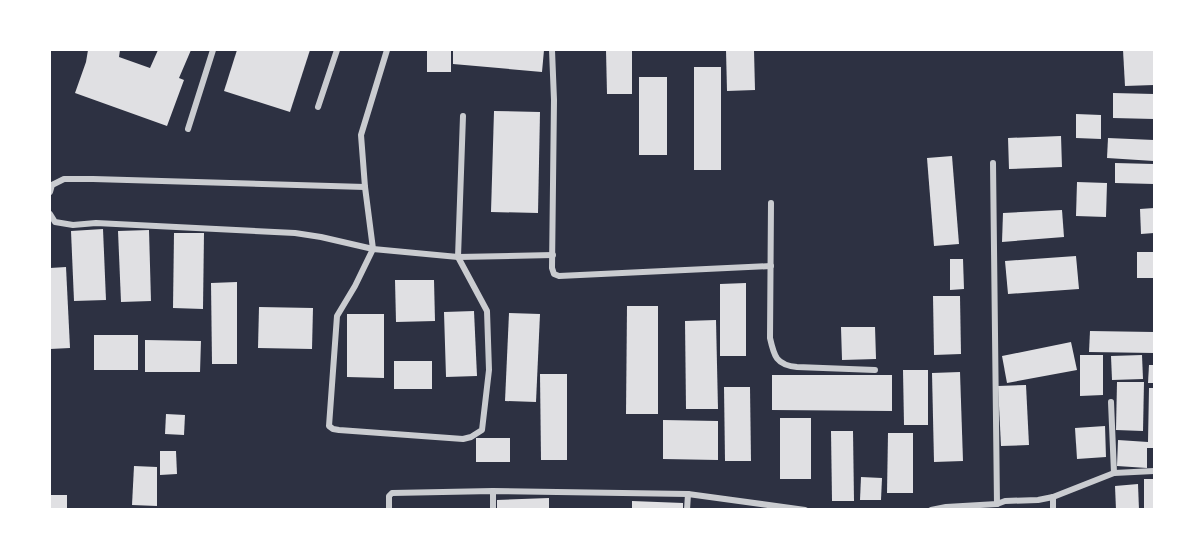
<svg xmlns="http://www.w3.org/2000/svg" width="1204" height="559" viewBox="0 0 1204 559" font-family="'Titillium Web',sans-serif">
  <style>
    .building { fill: #e0e0e3 }
    .lines { fill: none; stroke-linecap: round; stroke-linejoin: round }
    .minor { stroke: #caccd0; stroke-width: 6 }
  </style>
  <rect width="100%" height="100%" fill="#2d3142"/>
  <!-- building -->
  <g class="building">
    <polygon points="88,50 120,50 119,57 150,68 158,50 191,50 179,78 184,80 167,126 75,93 86,62"/>
    <polygon points="237,50 310,50 290,112 224,91"/>
    <rect x="427" y="50" width="24" height="22"/>
    <polygon points="453,50 544,50 542,72 453,64"/>
    <polygon points="606,50 632,50 632,94 607,94"/>
    <polygon points="726,50 754,50 755,90 727,91"/>
    <polygon points="1123,50 1154,50 1154,85 1125,86"/>
    <rect x="694" y="67" width="27" height="103"/>
    <rect x="639" y="77" width="28" height="78"/>
    <polygon points="1113,93 1154,94 1154,119 1113,118"/>
    <polygon points="494,111 540,112 538,213 491,212"/>
    <polygon points="1076,114 1101,115 1101,139 1076,138"/>
    <polygon points="1061,136 1062,167 1009,169 1008,138"/>
    <polygon points="1108,138 1154,140 1154,161 1107,158"/>
    <polygon points="952,156 959,244 934,246 927,158"/>
    <polygon points="1115,163 1154,164 1154,184 1115,183"/>
    <polygon points="1077,182 1107,183 1106,217 1076,216"/>
    <polygon points="1154,208 1154,233 1141,234 1140,209"/>
    <polygon points="1062,210 1064,237 1002,242 1003,213"/>
    <polygon points="103,229 106,300 74,301 71,231"/>
    <polygon points="149,230 151,301 121,302 118,231"/>
    <polygon points="174,233 204,233 203,309 173,308"/>
    <rect x="1137" y="252" width="17" height="26"/>
    <polygon points="1076,256 1079,289 1008,294 1005,261"/>
    <polygon points="950,259 963,259 964,289 950,290"/>
    <polygon points="66,267 70,348 50,349 50,268"/>
    <polygon points="395,280 434,280 435,321 396,322"/>
    <polygon points="237,282 237,364 212,364 211,283"/>
    <polygon points="746,283 746,356 720,356 720,284"/>
    <polygon points="933,296 960,296 961,354 934,355"/>
    <polygon points="627,306 658,306 658,414 626,414"/>
    <polygon points="259,307 313,308 312,349 258,348"/>
    <polygon points="474,311 477,376 446,377 444,312"/>
    <polygon points="509,313 540,314 536,402 505,401"/>
    <polygon points="347,314 384,314 384,378 347,377"/>
    <polygon points="716,320 718,409 686,409 685,321"/>
    <polygon points="841,327 875,327 876,359 842,360"/>
    <polygon points="1090,331 1154,332 1154,353 1089,352"/>
    <rect x="94" y="335" width="44" height="35"/>
    <polygon points="145,340 201,341 200,372 145,372"/>
    <polygon points="1071,342 1077,370 1007,383 1002,356"/>
    <polygon points="1080,355 1103,355 1103,395 1080,396"/>
    <polygon points="1142,355 1143,379 1112,380 1111,356"/>
    <rect x="394" y="361" width="38" height="28"/>
    <polygon points="1149,365 1154,365 1154,383 1148,383"/>
    <polygon points="903,370 928,370 928,425 904,425"/>
    <polygon points="960,372 963,461 934,462 932,373"/>
    <polygon points="540,374 567,374 567,460 541,460"/>
    <polygon points="772,375 892,375 892,411 772,410"/>
    <polygon points="1117,382 1144,382 1143,431 1116,430"/>
    <polygon points="1026,385 1029,445 1001,446 998,386"/>
    <polygon points="724,387 750,387 751,461 725,461"/>
    <polygon points="1149,388 1154,388 1154,448 1147,448 1147,468 1117,466 1118,440 1148,442"/>
    <polygon points="166,414 185,415 184,435 165,434"/>
    <rect x="780" y="418" width="31" height="61"/>
    <polygon points="663,420 718,421 718,460 663,459"/>
    <polygon points="1105,426 1106,457 1077,459 1075,428"/>
    <polygon points="831,431 853,431 854,501 832,501"/>
    <polygon points="888,433 913,433 913,493 887,493"/>
    <rect x="476" y="438" width="34" height="24"/>
    <polygon points="160,451 176,451 177,474 160,475"/>
    <polygon points="134,466 157,467 157,506 132,505"/>
    <polygon points="861,477 882,478 881,500 860,500"/>
    <rect x="1144" y="479" width="10" height="31"/>
    <polygon points="1138,484 1139,510 1116,510 1115,486"/>
    <rect x="50" y="495" width="17" height="15"/>
    <polygon points="549,498 549,510 497,510 497,500"/>
    <polygon points="632,501 683,503 683,510 632,510"/>
  </g>
  <g class="lines">
    <!-- minor -->
    <g class="minor">
      <polyline points="387,50 361,135 365,187 373,249 458,257 553,255"/>
      <polyline points="552,50 554,100 552,268 554,274 559,276 771,266"/>
      <polyline points="318,107 337,50"/>
      <polyline points="188,129 213,50"/>
      <polyline points="993,163 997,504"/>
      <polyline points="50,192 52,185 64,179 93,179 365,187"/>
      <path d="M771,203L770,338C774,356 776,365 797,367L875,370"/>
      <polyline points="50,214 55,222 73,225 96,223 295,233 321,237 373,249 355,286 337,316 329,426 333,429 339,430 463,439 471,437 482,430 489,370 487,311 458,257 463,116"/>
      <polyline points="1111,402 1114,473"/>
      <polyline points="1053,497 1053,510"/>
      <polyline points="389,510 389,496 392,493 493,491 688,494 805,510"/>
      <polyline points="493,510 493,491"/>
      <polyline points="687,510 688,494"/>
      <polyline points="931,510 946,507 997,504 1005,501 1038,500 1053,497 1114,473 1154,471"/>
    </g>
  </g>
  <!-- border -->
  <rect width="1204" height="559" fill="none" stroke="#ffffff" stroke-width="102"/>
</svg>
